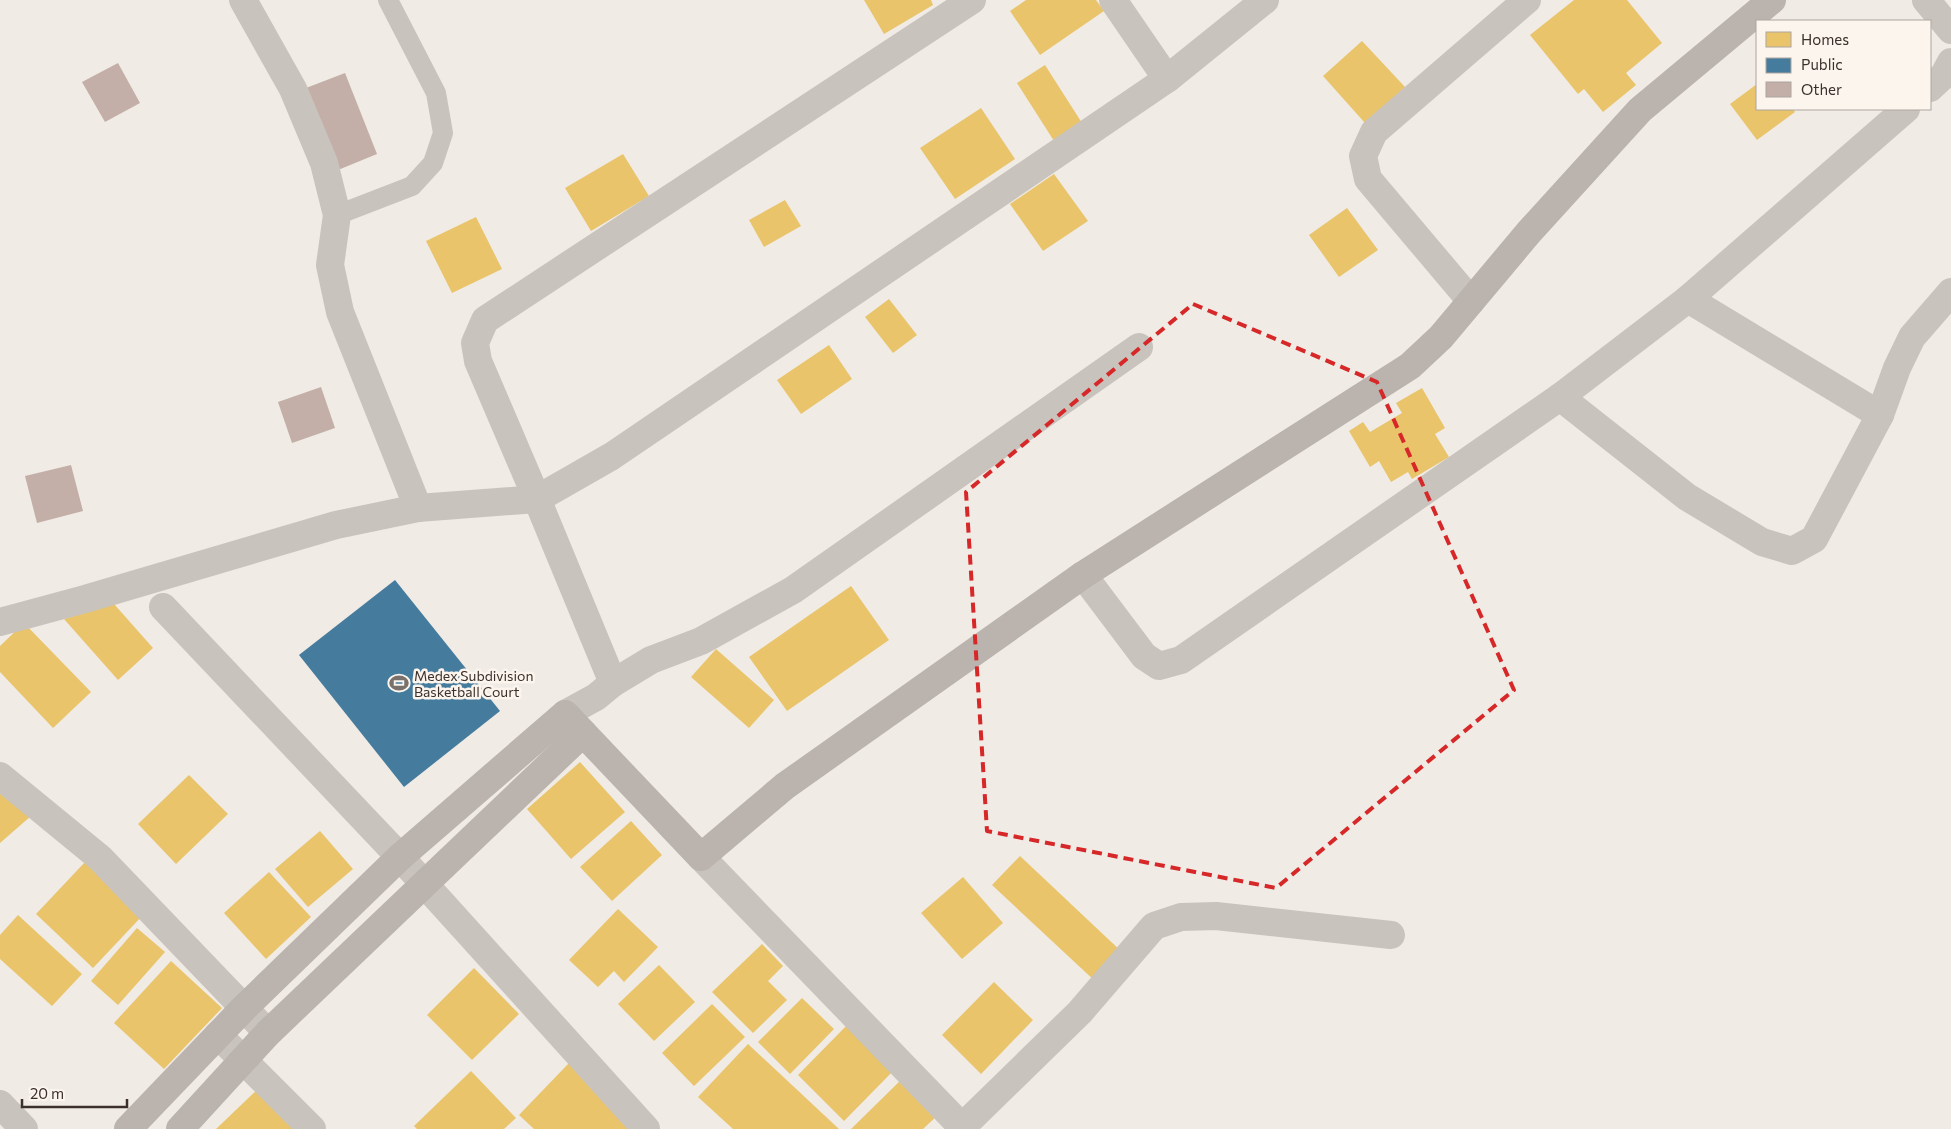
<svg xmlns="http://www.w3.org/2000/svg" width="1951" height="1129" viewBox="0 0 1951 1129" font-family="Commissioner,sans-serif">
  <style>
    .homes { fill: #e9c46a }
    .public { fill: #457b9d }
    .building { fill: #c3afa7 }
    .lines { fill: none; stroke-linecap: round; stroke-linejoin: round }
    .lane { stroke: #c9c3be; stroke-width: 20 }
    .street { stroke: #c9c3be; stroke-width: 28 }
    .secondary { stroke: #bab3ae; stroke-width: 28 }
    .marked { fill: none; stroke: #d62828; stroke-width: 4; stroke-dasharray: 10 6; stroke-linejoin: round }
    .labels { text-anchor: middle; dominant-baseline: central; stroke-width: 5; stroke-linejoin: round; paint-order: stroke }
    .poi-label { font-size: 14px; fill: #3b302b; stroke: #fbf5ee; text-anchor: start }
  </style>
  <rect width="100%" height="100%" fill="#f0ebe5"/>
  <!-- homes -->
  <g class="homes">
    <polygon points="864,0 931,0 933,5 884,34"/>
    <polygon points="1026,0 1096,0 1104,11 1040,55 1010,11"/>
    <polygon points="1574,0 1627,0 1662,43 1626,73 1636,85 1603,112 1584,89 1578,94 1530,35"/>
    <polygon points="1362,41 1405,87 1365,123 1323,76"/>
    <polygon points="1045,65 1082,123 1054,141 1017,83"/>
    <polygon points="1757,84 1757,109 1793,109 1795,112 1757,140 1730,104"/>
    <polygon points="981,108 1015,159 955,199 920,148"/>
    <polygon points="623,154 649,196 591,231 565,188"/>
    <polygon points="1054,174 1088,221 1043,251 1010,204"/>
    <polygon points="785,200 801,226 764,247 749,220"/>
    <polygon points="1347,208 1378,250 1339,277 1309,235"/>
    <polygon points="476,217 502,269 452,293 426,241"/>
    <polygon points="889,299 917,335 893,353 865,317"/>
    <polygon points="829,345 852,379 801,414 777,380"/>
    <polygon points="1422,388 1445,428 1435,434 1449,457 1412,479 1408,472 1391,482 1379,461 1370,467 1349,431 1363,422 1370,432 1402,413 1396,403"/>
    <polygon points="851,586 889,640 787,711 749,657"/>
    <polygon points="114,604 153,648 118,680 64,619"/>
    <polygon points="24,623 91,692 53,728 0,672 0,646"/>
    <polygon points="716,649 774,700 749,728 691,677"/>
    <polygon points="580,762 625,812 571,859 527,809"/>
    <polygon points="189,775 228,814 176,864 138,824"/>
    <polygon points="0,782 31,816 0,843"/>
    <polygon points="631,821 662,855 612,901 580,867"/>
    <polygon points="320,831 353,869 308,907 275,869"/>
    <polygon points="1020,856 1123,953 1096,982 992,885"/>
    <polygon points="86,861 143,915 93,968 36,914"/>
    <polygon points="269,872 311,917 266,959 224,913"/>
    <polygon points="963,877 1003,923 962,959 921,913"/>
    <polygon points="618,909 658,947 624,982 614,971 598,987 569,960"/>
    <polygon points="18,915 82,974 52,1006 0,959 0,935"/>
    <polygon points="137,928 165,952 118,1005 91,981"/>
    <polygon points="762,944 783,966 768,981 787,1000 753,1033 712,992"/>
    <polygon points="171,961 222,1008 164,1069 114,1023"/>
    <polygon points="659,965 695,1002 654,1041 618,1004"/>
    <polygon points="474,968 519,1014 472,1060 427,1015"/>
    <polygon points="994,982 1033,1020 981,1074 942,1035"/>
    <polygon points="802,998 834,1029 790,1074 758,1042"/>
    <polygon points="712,1004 745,1037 694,1086 662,1053"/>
    <polygon points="852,1020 898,1066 844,1121 798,1075"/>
    <polygon points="748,1044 839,1129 733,1129 698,1097"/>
    <polygon points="569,1063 640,1129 534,1129 519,1115"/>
    <polygon points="471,1071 516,1118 504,1129 417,1129 414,1126"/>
    <polygon points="903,1078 939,1114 923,1129 851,1129"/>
    <polygon points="261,1086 303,1129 216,1129"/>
  </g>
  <!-- public -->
  <polygon class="public" points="395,580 500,711 404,787 299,655"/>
  <!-- building -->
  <g class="building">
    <polygon points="118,63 140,103 105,122 82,82"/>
    <polygon points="345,73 377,154 338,170 306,88"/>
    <polygon points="321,387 335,428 292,443 278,402"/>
    <polygon points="71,465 83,511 37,523 25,476"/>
  </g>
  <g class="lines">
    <!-- lane -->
    <polyline class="lane" points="337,215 412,186 433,163 443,133 436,93 388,0"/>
    <!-- street -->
    <g class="street">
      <polyline points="243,0 293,89 324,163 337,215 330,265 340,312 418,508"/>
      <polyline points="1113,0 1167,79"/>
      <polyline points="1926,0 1951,30"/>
      <polyline points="1930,88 1944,75 1951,62"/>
      <polyline points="1688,299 1880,415"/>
      <polyline points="1471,301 1368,179 1363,156 1374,132 1527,0"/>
      <polyline points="1560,397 1687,497 1762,542 1792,551 1814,539 1880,415 1897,368 1912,337 1951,292"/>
      <polyline points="1083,575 1144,656 1159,666 1181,660 1560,397 1688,299 1906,109"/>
      <polyline points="163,607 400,857 646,1129"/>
      <polyline points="0,622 85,599 336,525 418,508 537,499 612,456 1167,79 1265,0"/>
      <polyline points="613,683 537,499 478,361 475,343 485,320 972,0"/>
      <polyline points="565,714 596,697 613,683 651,660 701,641 793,590 1139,347"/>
      <polyline points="0,776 100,858 268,1033"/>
      <polyline points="701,857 964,1129"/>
      <polyline points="218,1035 312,1129"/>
      <polyline points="0,1104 24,1129"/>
      <polyline points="960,1129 1080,1012 1154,926 1181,917 1216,916 1391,935"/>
    </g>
    <!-- secondary -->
    <g class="secondary">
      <polyline points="128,1129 244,1008 400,857 565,714 701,857 785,786 1083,575 1410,366 1441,337 1529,232 1640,110 1772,0"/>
      <polyline points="180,1129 268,1033 583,733"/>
    </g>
  </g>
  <!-- marked area -->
  <path class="marked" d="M1193,304L1377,382L1514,690L1276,888L987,831L966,492Z"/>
  <!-- icons -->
  <defs>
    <g id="stadium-bare" transform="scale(1.5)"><path d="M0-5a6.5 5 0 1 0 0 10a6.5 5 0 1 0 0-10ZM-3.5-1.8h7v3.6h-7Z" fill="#7a716c" stroke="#fbf5ee" stroke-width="2.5" paint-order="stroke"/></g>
  </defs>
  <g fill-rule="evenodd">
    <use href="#stadium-bare" x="399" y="683"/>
  </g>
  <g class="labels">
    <!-- poi labels -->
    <g class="poi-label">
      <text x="414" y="675">Medex Subdivision<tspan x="414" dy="16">Basketball Court</tspan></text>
    </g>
  </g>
  <!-- legend -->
  <rect x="1756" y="20" width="175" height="90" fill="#fbf5ee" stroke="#aea6a0"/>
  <rect x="1766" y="32" width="25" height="15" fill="#e9c46a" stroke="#aea6a0"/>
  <text x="1801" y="45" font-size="15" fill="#3b302b">Homes</text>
  <rect x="1766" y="58" width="25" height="15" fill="#457b9d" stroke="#aea6a0"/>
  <text x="1801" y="70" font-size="15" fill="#3b302b">Public</text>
  <rect x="1766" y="82" width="25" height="15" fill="#c3afa7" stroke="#aea6a0"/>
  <text x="1801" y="95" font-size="15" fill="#3b302b">Other</text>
  <!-- scale -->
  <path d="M22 1099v8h105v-8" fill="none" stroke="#3b302b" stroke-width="2.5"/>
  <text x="30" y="1099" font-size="15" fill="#3b302b" stroke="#fbf5ee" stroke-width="4" paint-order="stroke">20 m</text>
</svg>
